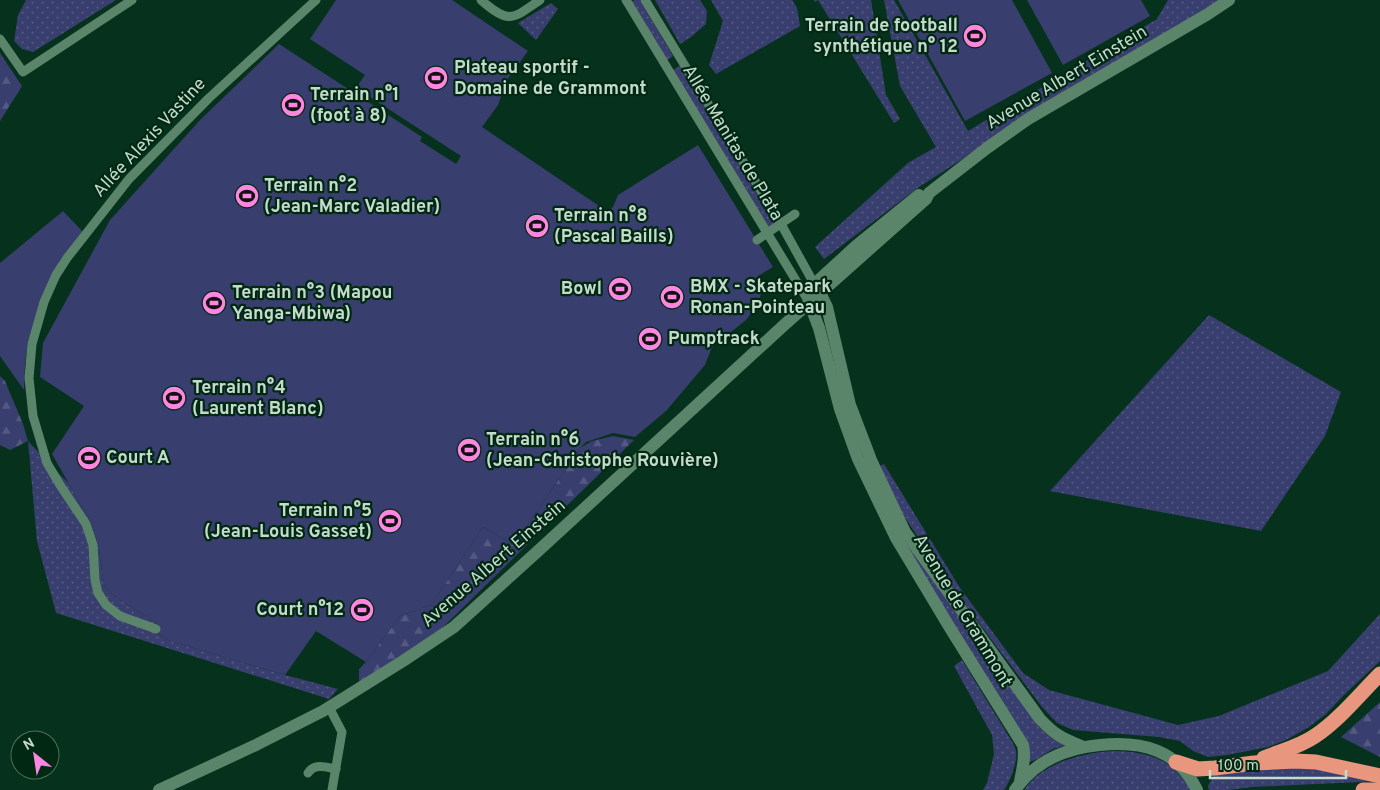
<svg xmlns="http://www.w3.org/2000/svg" width="1380" height="790" viewBox="0 0 1380 790" font-family="Overpass,sans-serif">
  <style>
    .grass { fill: url(#grass-dots) }
    .forest { fill: url(#forest-firs) }
    .pitch { fill: #383e6d }
    .lines { fill: none; stroke-linecap: round; stroke-linejoin: round }
    .street { stroke: #5b856b; stroke-width: 9 }
    .secondary { stroke: #5b856b; stroke-width: 12 }
    .highway { stroke: #e9967e; stroke-width: 15 }
    .labels { text-anchor: middle; dominant-baseline: central; stroke-width: 4.5; stroke-linejoin: round; paint-order: stroke }
    .poi-label { font-size: 18px; font-weight: bold; fill: #c4dacb; stroke: #002813; text-anchor: start }
    .street-label { font-size: 18px; fill: #c4dacb; stroke: #002813 }
  </style>
  <defs>
    <pattern id="grass-dots" width="8" height="8" patternUnits="userSpaceOnUse" patternTransform="scale(1.25)"><rect width="8" height="8" fill="#383e6d"/><path d="M2 2h.1M6 6h.1" fill="none" stroke="#535980" stroke-width="1.8" stroke-linecap="round"/></pattern>
    <pattern id="forest-firs" width="22" height="20" patternUnits="userSpaceOnUse" patternTransform="scale(1.25)"><rect width="22" height="20" fill="#383e6d"/><path d="M5 1l3.5 6h-7zM16 11l3.5 6h-7z" fill="#535980"/></pattern>
  </defs>
  <rect width="100%" height="100%" fill="#06321d"/>
  <!-- grass -->
  <g class="grass">
    <polygon points="26,0 116,0 33,52 22,49 14,41 18,15"/>
    <polygon points="635,0 640,0 673,56 666,61 631,2"/>
    <polygon points="655,0 700,0 707,11 706,24 691,37 680,44"/>
    <polygon points="711,0 792,0 797,8 800,26 716,74 709,65 723,21"/>
    <polygon points="814,0 871,0 886,95 900,119 894,123 818,0 815,2"/>
    <polygon points="884,0 894,0 968,131 1157,19 1168,0 1220,0 1007,127 961,160 919,187 824,259 815,247 908,163 936,147 900,86"/>
    <polygon points="551,3 558,9 536,40 518,23"/>
    <polygon points="680,66 775,224 768,229 673,70"/>
    <polygon points="1209,315 1341,392 1325,436 1261,531 1050,491"/>
    <polygon points="28,441 69,484 91,523 99,548 104,585 110,593 156,623 153,631 170,641 285,675 338,689 329,699 56,613 37,541"/>
    <polygon points="884,464 960,588 1023,673 1049,690 1178,725 1219,716 1328,671 1380,614 1380,661 1344,695 1326,714 1309,727 1286,740 1268,747 1227,755 1208,757 1193,751 1180,741 1159,737 1073,730 1057,723 1042,707 955,591 922,543 899,509 880,466"/>
    <path d="M892,514L1040,728L1053,739L1066,745L1053,749L1035,760L1029,762C1031,744 1025,736 1015,722L898,535Z"/>
    <path d="M962,660L1011,740C1013,743 1015,747 1016,751C1018,761 1010,782 1004,790H983L987,783L994,754L992,735L954,666Z"/>
    <path d="M1116,751C1151,752 1172,760 1191,790H1024C1043,762 1084,752 1116,751Z"/>
    <polygon points="1273,766 1328,767 1380,781 1252,787 1228,790 1209,790 1208,786 1214,775"/>
  </g>
  <!-- forest -->
  <g class="forest">
    <polygon points="0,53 22,86 0,121"/>
    <polygon points="0,376 5,381 23,424 28,441 10,450 0,445"/>
    <polygon points="613,436 634,440 439,631 359,683 359,669 366,662 400,616 431,605 483,527 514,545 580,448 592,441"/>
    <polygon points="1380,702 1380,757 1341,737"/>
  </g>
  <!-- pitch -->
  <g class="pitch">
    <polygon points="336,0 452,0 528,51 507,80 498,105 482,127 608,212 613,207 618,195 698,145 773,267 758,276 762,284 762,290 758,304 746,320 712,347 705,365 666,411 635,437 613,433 586,442 580,448 514,545 483,527 431,605 400,616 366,662 316,631 285,675 170,641 153,631 156,623 110,593 104,585 99,548 91,523 52,454 84,406 40,377 43,343 110,220 200,120 279,44 422,137 420,141 456,164 461,156 356,88 365,75 310,39"/>
    <polygon points="898,0 1012,0 1052,73 965,121"/>
    <polygon points="1027,0 1141,0 1150,16 1063,65"/>
    <polygon points="63,211 83,232 60,260 44,294 28,341 25,365 24,390 0,356 0,263"/>
  </g>
  <g class="lines">
    <!-- street -->
    <g class="street">
      <path d="M481,0C510,25 512,19 540,0"/>
      <polyline points="626,0 809,302"/>
      <polyline points="645,0 781,224 817,289"/>
      <polyline points="0,39 23,72 132,0"/>
      <polyline points="757,240 795,214"/>
      <polyline points="156,629 120,616 106,605 98,593 95,580 93,545 86,524 60,485 47,463 33,416 29,378 32,344 44,302 56,275 67,258 129,179 209,98 316,0"/>
      <polyline points="329,707 342,732 332,790"/>
      <path d="M308,773C315,763 325,767 336,769"/>
    </g>
    <!-- secondary -->
    <g class="secondary">
      <path d="M919,195L856,246L820,279L815,285L809,302L819,328L840,409L858,459L896,538L950,628L1023,745C1026,758 1022,769 1020,782"/>
      <path d="M820,293L827,307L850,405L871,460L905,532L1040,719C1056,736 1062,738 1083,747"/>
      <polyline points="159,790 256,745 323,711 403,661 454,627 538,551 783,326 926,199 929,193 987,148 1028,119 1208,14 1229,0"/>
      <path d="M1015,790C1035,761 1066,748 1100,745C1142,741 1177,749 1197,790"/>
    </g>
    <!-- highway -->
    <g class="highway">
      <path d="M1264,758C1281,751 1299,747 1315,736C1339,720 1359,695 1380,674"/>
      <polyline points="1176,762 1198,769 1215,768 1254,763 1295,761 1316,762 1380,776"/>
      <polyline points="1363,790 1380,790"/>
    </g>
  </g>
  <!-- icons -->
  <defs>
    <g id="stadium-disc" transform="scale(1.25)"><circle r="9.5" fill="#fd86e1" stroke="#002813"/><path d="M0-5a6.5 5 0 1 0 0 10a6.5 5 0 1 0 0-10ZM-3.5-1.8h7v3.6h-7Z" fill="#111"/></g>
  </defs>
  <g fill-rule="evenodd">
    <use href="#stadium-disc" x="975" y="36"/>
    <use href="#stadium-disc" x="436" y="78"/>
    <use href="#stadium-disc" x="293" y="105"/>
    <use href="#stadium-disc" x="247" y="196"/>
    <use href="#stadium-disc" x="537" y="226"/>
    <use href="#stadium-disc" x="620" y="289"/>
    <use href="#stadium-disc" x="672" y="297"/>
    <use href="#stadium-disc" x="214" y="303"/>
    <use href="#stadium-disc" x="650" y="339"/>
    <use href="#stadium-disc" x="174" y="398"/>
    <use href="#stadium-disc" x="469" y="450"/>
    <use href="#stadium-disc" x="89" y="458"/>
    <use href="#stadium-disc" x="390" y="521"/>
    <use href="#stadium-disc" x="362" y="610"/>
  </g>
  <g class="labels">
    <!-- poi labels -->
    <g class="poi-label">
      <text x="958" y="26" text-anchor="end">Terrain de football<tspan x="958" dy="21">synthétique n° 12</tspan></text>
      <text x="454" y="68">Plateau sportif -<tspan x="454" dy="21">Domaine de Grammont</tspan></text>
      <text x="310" y="95">Terrain n°1<tspan x="310" dy="21">(foot à 8)</tspan></text>
      <text x="264" y="186">Terrain n°2<tspan x="264" dy="21">(Jean-Marc Valadier)</tspan></text>
      <text x="554" y="216">Terrain n°8<tspan x="554" dy="21">(Pascal Baills)</tspan></text>
      <text x="690" y="287">BMX - Skatepark<tspan x="690" dy="21">Ronan-Pointeau</tspan></text>
      <text x="602" y="289" text-anchor="end">Bowl</text>
      <text x="232" y="293">Terrain n°3 (Mapou<tspan x="232" dy="21">Yanga-Mbiwa)</tspan></text>
      <text x="668" y="339">Pumptrack</text>
      <text x="192" y="388">Terrain n°4<tspan x="192" dy="21">(Laurent Blanc)</tspan></text>
      <text x="486" y="440">Terrain n°6<tspan x="486" dy="21">(Jean-Christophe Rouvière)</tspan></text>
      <text x="106" y="458">Court A</text>
      <text x="372" y="511" text-anchor="end">Terrain n°5<tspan x="372" dy="21">(Jean-Louis Gasset)</tspan></text>
      <text x="344" y="610" text-anchor="end">Court n°12</text>
    </g>
    <!-- street labels -->
    <g class="street-label">
      <text transform="translate(1067 78) rotate(-31)">Avenue Albert Einstein</text>
      <text transform="translate(150 138) rotate(-47)">Allée Alexis Vastine</text>
      <text transform="translate(732 143) rotate(59)">Allée Manitas de Plata</text>
      <text transform="translate(494 564) rotate(-41)">Avenue Albert Einstein</text>
      <text transform="translate(962 611) rotate(59)">Avenue de Grammont</text>
    </g>
  </g>
  <!-- north arrow -->
  <g transform="translate(35 755) rotate(330)"><circle r="24" fill="#002813" stroke="#4e6f5d"/>
  <path d="M0-4L9 19L0 12L-9 19Z" fill="#fd86e1"/>
  <text y="-8" font-size="14" font-weight="bold" text-anchor="middle" fill="#c4dacb">N</text>
  </g>
  <!-- scale -->
  <path d="M1210 770v8h136v-8" fill="none" stroke="#c4dacb" stroke-width="2.5"/>
  <text x="1218" y="770" font-size="15" fill="#c4dacb" stroke="#002813" stroke-width="4" paint-order="stroke">100 m</text>
</svg>
